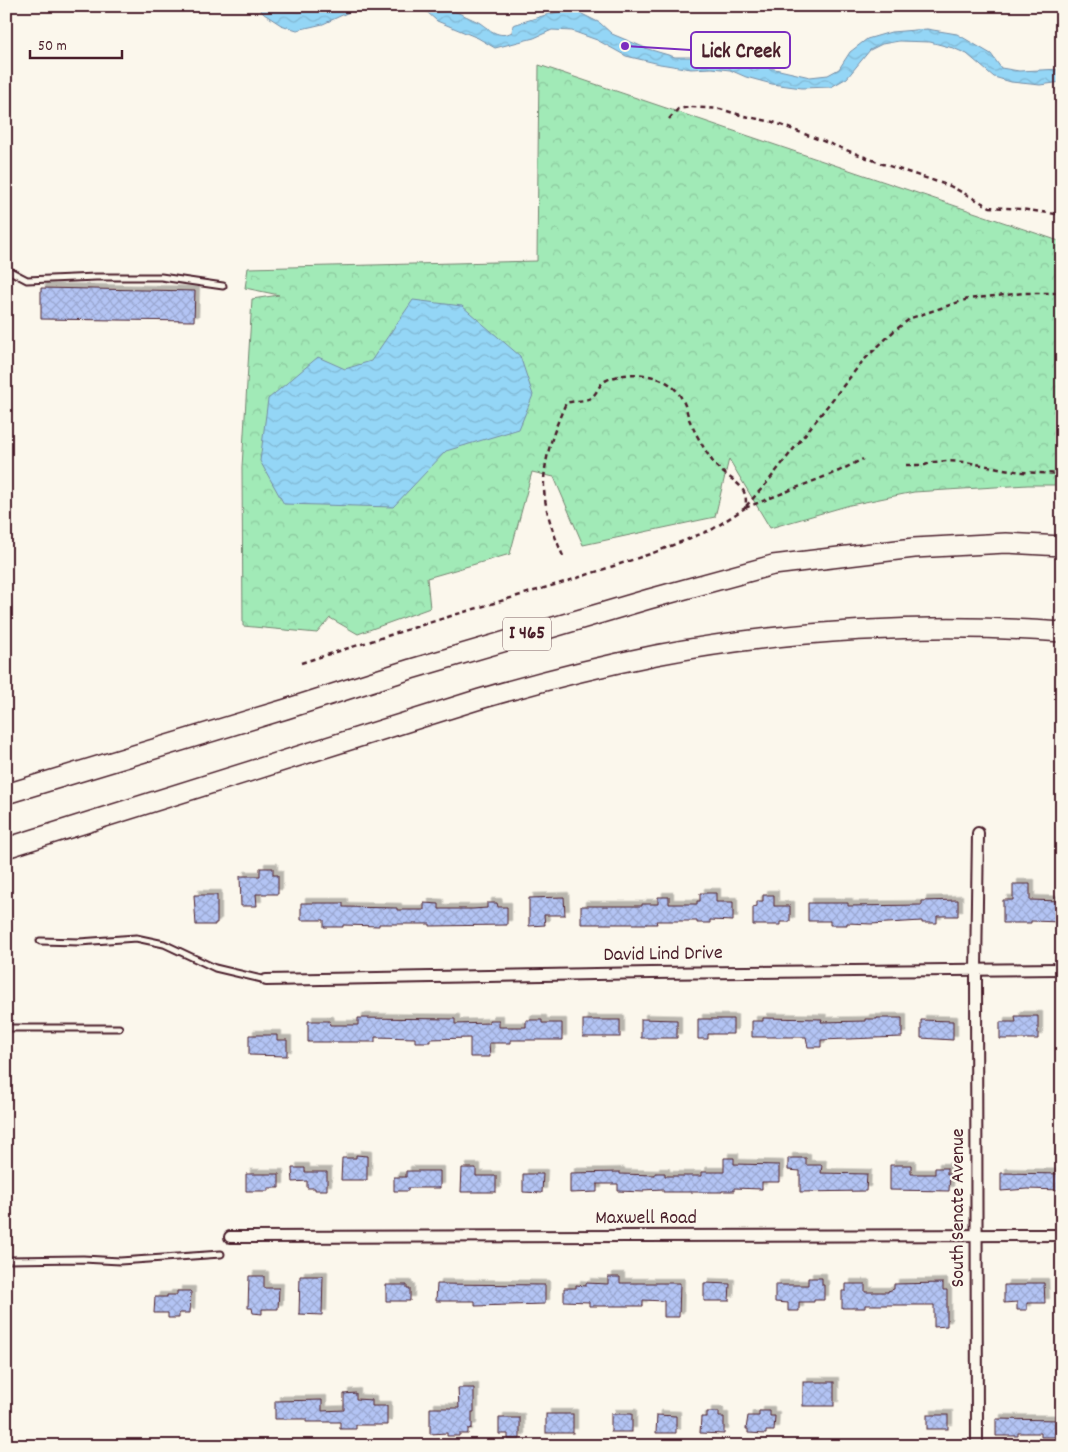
<svg xmlns="http://www.w3.org/2000/svg" width="1068" height="1452" viewBox="0 0 1068 1452" font-family="Dekko,sans-serif">
  <style>
    .forest { fill: url(#forest-crowns); stroke: #768471 }
    .water { fill: url(#water-waves); stroke: #768da5 }
    .building { fill: url(#building-cross-hatch); stroke: #4a1f2b; filter: url(#shadow) }
    .lines { fill: none; stroke-linecap: round; stroke-linejoin: round }
    .service-casing { stroke: #4a1f2b; stroke-width: 9 }
    .minor-casing { stroke: #4a1f2b; stroke-width: 14 }
    .motorway-casing { stroke: #4a1f2b; stroke-width: 22 }
    .path { stroke: #4a1f2b; stroke-width: 2.5; stroke-dasharray: 5 4; stroke-linecap: butt }
    .service { stroke: #fbf7ec; stroke-width: 5 }
    .minor { stroke: #fbf7ec; stroke-width: 10 }
    .motorway { stroke: #fbf7ec; stroke-width: 19 }
    .labels { text-anchor: middle; dominant-baseline: central; stroke-width: 4.5; stroke-linejoin: round; paint-order: stroke }
    .shield { fill: #fbf7ec; stroke: #7f6065; stroke-width: 1 }
    .shield-label { font-size: 19px; font-weight: bold; fill: #4a1f2b }
    .street-label { font-size: 20px; fill: #4a1f2b; stroke: #fbf7ec }
    .leader { fill: none; stroke: #7b2cbf; stroke-width: 2 }
    .callout-dot { fill: #7b2cbf; stroke: #fbf7ec; stroke-width: 2 }
    .callout { fill: #fbf7ec; stroke: #7b2cbf; stroke-width: 2 }
    .callout-label { font-size: 21px; text-anchor: middle; font-weight: bold; fill: #4a1f2b }
  </style>
  <defs>
    <pattern id="forest-crowns" width="20" height="18" patternUnits="userSpaceOnUse" patternTransform="scale(1.25)"><rect width="20" height="18" fill="#a1eab7"/><path d="M2 6a3 3 0 1 1 6 0M12 15a3 3 0 1 1 6 0" fill="none" stroke="#8cc89e"/></pattern>
    <pattern id="water-waves" width="16" height="10" patternUnits="userSpaceOnUse" patternTransform="scale(1.25)"><rect width="16" height="10" fill="#94d6f6"/><path d="M0 5q4-4 8 0t8 0" fill="none" stroke="#81b7d3"/></pattern>
    <pattern id="building-cross-hatch" width="8" height="8" patternUnits="userSpaceOnUse" patternTransform="scale(1.25)"><rect width="8" height="8" fill="#b3c4f4"/><path d="M0 0l8 8M0 8l8-8" fill="none" stroke="#9ba8d1"/></pattern>
    <filter id="shadow"><feDropShadow dx="4.5" dy="-4.5" stdDeviation="0" flood-color="#0004"/></filter>
  </defs>
  <rect width="100%" height="100%" fill="#fbf7ec"/>
  <filter id="ink" filterUnits="userSpaceOnUse"><feTurbulence type="fractalNoise" baseFrequency=".02" numOctaves="2"/><feDisplacementMap in="SourceGraphic" scale="10" xChannelSelector="R" yChannelSelector="G"/><feConvolveMatrix kernelMatrix="1 2 1 2 8 2 1 2 1" color-interpolation-filters="sRGB"/></filter>
  <g filter="url(#ink)">
    <!-- forest -->
    <polygon class="forest" points="539,65 1062,242 1062,485 1028,485 914,492 850,505 770,528 729,459 715,517 583,545 554,477 532,472 510,554 427,578 430,608 358,634 330,618 317,633 243,626 242,467 252,299 279,295 245,288 248,268 537,261"/>
    <!-- water -->
    <g class="water">
      <polygon points="256,6 279,6 286,11 299,12 325,6 362,6 323,24 297,30 281,25 264,14"/>
      <path d="M417,6C424,6 433,5 440,6C446,7 475,20 480,23C490,30 499,39 512,32L513,25L549,14L572,9L600,23L612,34L648,49L675,57H722L810,77L828,75L839,69L850,52L867,39L891,32L927,29L957,34L991,54L1001,68L1019,71L1062,69V82L1040,85L1011,82L994,77L967,54L953,48L930,42L899,41L882,44L870,50L847,78L831,87L802,88L772,84L746,77L730,70L712,68L691,69L660,64L626,56L597,40L572,31L552,30L534,38L495,48L478,38L437,21L427,12Z"/>
      <polygon points="413,300 462,306 520,356 533,395 519,429 446,451 393,507 284,504 260,461 268,399 318,357 345,369 371,361"/>
    </g>
    <!-- building -->
    <g class="building">
      <polygon points="41,288 195,291 194,321 41,319"/>
      <polygon points="260,868 273,868 273,875 278,875 278,894 256,894 257,906 241,906 240,876 260,876"/>
      <polygon points="1013,884 1030,884 1030,900 1062,901 1062,922 1031,921 1031,923 1003,923 1003,900 1013,900"/>
      <polygon points="700,893 716,893 716,902 733,902 733,921 710,920 710,923 697,923 697,921 656,921 657,924 581,924 581,906 642,906 642,904 658,904 658,897 669,897 669,904 697,904 697,901 700,901"/>
      <polygon points="194,895 217,895 217,923 215,923 215,925 196,925"/>
      <polygon points="763,895 774,895 774,906 790,906 790,922 780,922 780,925 753,925 753,907 757,906 757,901 763,901"/>
      <polygon points="564,897 565,915 544,915 545,925 529,926 529,898"/>
      <polygon points="958,900 958,916 937,916 937,923 922,923 922,921 871,924 847,923 847,925 830,925 830,921 808,921 808,903 848,903 848,906 922,905 922,901"/>
      <polygon points="301,903 343,903 343,907 397,908 397,910 424,910 424,903 439,904 439,909 473,909 487,908 487,903 497,903 498,907 507,907 507,925 430,926 430,924 379,924 379,926 343,925 343,927 324,927 324,920 301,920"/>
      <polygon points="1015,1016 1038,1016 1038,1039 1000,1039 1000,1022 1016,1022"/>
      <polygon points="358,1018 455,1019 455,1024 489,1023 489,1020 499,1020 499,1027 526,1027 526,1020 542,1020 542,1023 562,1023 562,1040 511,1040 511,1043 489,1043 490,1057 470,1057 470,1038 430,1039 430,1042 415,1042 415,1038 375,1037 375,1042 308,1042 308,1021 329,1021 330,1025 358,1025"/>
      <polygon points="763,1018 822,1019 821,1022 865,1021 865,1019 877,1019 877,1018 902,1018 902,1037 821,1040 821,1047 808,1047 806,1037 752,1037 752,1021 763,1021"/>
      <polygon points="641,1019 677,1020 677,1038 641,1038"/>
      <polygon points="698,1019 733,1019 733,1034 708,1034 708,1039 698,1039"/>
      <rect x="583" y="1020" width="37" height="17"/>
      <polygon points="921,1020 953,1021 953,1040 921,1038"/>
      <polygon points="249,1035 277,1035 277,1040 287,1040 287,1056 249,1055"/>
      <polygon points="356,1155 367,1156 367,1180 341,1180 342,1158 356,1158"/>
      <polygon points="724,1158 734,1158 734,1164 779,1165 779,1182 762,1182 762,1189 734,1188 734,1191 722,1191 722,1192 663,1192 663,1189 643,1190 643,1192 618,1191 618,1184 597,1184 597,1192 570,1193 570,1173 620,1172 620,1174 655,1175 655,1173 665,1173 665,1176 701,1176 701,1172 724,1172"/>
      <polygon points="788,1158 806,1158 806,1165 822,1165 821,1173 867,1174 866,1191 800,1192 800,1171 788,1170"/>
      <polygon points="890,1165 911,1165 911,1174 935,1174 935,1168 947,1168 947,1174 950,1174 949,1191 890,1190"/>
      <polygon points="292,1168 305,1168 305,1172 327,1172 327,1190 315,1190 315,1188 307,1188 307,1181 293,1182"/>
      <polygon points="462,1168 476,1168 476,1176 496,1176 496,1192 461,1192"/>
      <polygon points="406,1171 440,1171 440,1188 408,1188 408,1191 394,1191 394,1177 406,1177"/>
      <polygon points="1001,1173 1062,1174 1062,1190 1027,1189 1001,1191"/>
      <polygon points="246,1174 279,1174 279,1188 268,1188 268,1191 246,1191"/>
      <polygon points="523,1174 543,1174 542,1193 523,1192"/>
      <polygon points="249,1276 264,1276 264,1288 279,1288 278,1309 262,1309 262,1314 253,1313 252,1308 248,1308"/>
      <polygon points="300,1276 323,1276 322,1315 299,1314"/>
      <polygon points="608,1277 620,1277 620,1283 680,1283 679,1317 664,1317 664,1301 643,1300 643,1306 589,1306 589,1302 564,1301 564,1288 576,1288 576,1285 586,1286 586,1283 608,1284"/>
      <polygon points="808,1278 822,1278 822,1285 824,1285 824,1300 814,1300 814,1302 799,1302 799,1311 788,1311 788,1303 775,1302 775,1285 808,1285"/>
      <polygon points="704,1283 730,1284 729,1301 704,1301"/>
      <polygon points="943,1283 943,1290 947,1290 947,1326 934,1327 934,1305 865,1305 865,1308 842,1308 842,1291 846,1291 846,1284 865,1284 865,1292 888,1292 888,1291 894,1289 894,1284"/>
      <polygon points="1026,1283 1044,1283 1045,1303 1027,1303 1027,1310 1017,1310 1017,1302 1004,1303 1004,1285 1025,1285"/>
      <polygon points="437,1284 545,1285 545,1304 475,1306 475,1301 436,1301"/>
      <polygon points="386,1285 407,1285 407,1288 410,1288 410,1301 386,1301"/>
      <polygon points="177,1291 191,1291 190,1313 179,1313 179,1318 168,1318 168,1313 154,1313 155,1297 167,1297 167,1295 177,1295"/>
      <rect x="803" y="1382" width="31" height="24"/>
      <polygon points="458,1388 474,1388 474,1412 472,1412 472,1428 468,1429 468,1434 459,1434 459,1436 447,1436 447,1433 430,1434 430,1408 459,1408"/>
      <polygon points="356,1393 356,1399 372,1400 372,1406 387,1406 387,1425 356,1425 356,1429 340,1429 340,1422 306,1422 306,1419 275,1419 275,1401 322,1400 322,1411 344,1410 344,1394"/>
      <polygon points="759,1411 770,1411 770,1416 775,1416 774,1431 766,1431 766,1434 748,1433 748,1429 746,1429 748,1416 759,1416"/>
      <polygon points="707,1412 719,1412 719,1417 724,1417 724,1434 700,1433 701,1417 707,1417"/>
      <rect x="546" y="1414" width="27" height="19"/>
      <rect x="611" y="1414" width="21" height="18"/>
      <polygon points="657,1415 676,1416 676,1433 656,1433"/>
      <rect x="927" y="1415" width="21" height="14"/>
      <polygon points="499,1418 520,1418 520,1439 508,1439 508,1434 499,1434"/>
      <polygon points="996,1419 1061,1420 1061,1437 1041,1437 1041,1433 1018,1433 1018,1436 996,1436"/>
    </g>
    <g class="lines">
      <!-- service casing -->
      <g class="service-casing">
        <g id="service">
          <polyline points="6,269 27,280 96,277 161,277 223,286"/>
          <polyline points="40,941 79,942 136,938 164,944 215,968 266,980"/>
          <polyline points="6,1028 119,1028"/>
          <polyline points="6,1260 83,1259 120,1261 221,1254"/>
        </g>
      </g>
      <!-- minor casing -->
      <g class="minor-casing">
        <g id="minor">
          <polyline points="266,980 650,973 1062,969"/>
          <polyline points="230,1237 1062,1235"/>
          <polyline points="977,1446 976,970 978,833"/>
        </g>
      </g>
      <!-- motorway casing -->
      <g class="motorway-casing">
        <g id="motorway">
          <polyline points="6,794 286,709 411,669 649,599 773,565 914,548 1006,543 1062,546"/>
          <path d="M6,848L480,699C538,682 596,667 656,655C787,630 929,622 1062,632"/>
        </g>
      </g>
      <!-- path -->
      <g class="path">
        <polyline points="669,119 678,109 691,107 720,109 744,116 773,122 883,164 950,186 990,207 1021,209 1062,215"/>
        <polyline points="906,465 925,465 933,462 948,461 965,462 1021,472 1062,474"/>
        <polyline points="746,506 766,484 862,362 894,331 911,318 968,299 1023,293 1062,293"/>
        <polyline points="745,508 839,471 863,459"/>
        <path d="M301,663L454,615L571,580L653,553L713,529L745,508C751,482 725,480 713,462C705,451 694,431 689,419C687,413 686,406 683,401C675,384 662,378 644,375C633,373 617,375 607,380C599,383 598,392 592,397C585,402 574,400 566,403C555,427 545,455 544,481C543,506 553,533 563,556"/>
      </g>
      <!-- service -->
      <use href="#service" class="service"/>
      <!-- minor -->
      <use href="#minor" class="minor"/>
      <!-- motorway -->
      <use href="#motorway" class="motorway"/>
    </g>
  </g>
  <g class="labels">
    <!-- shield labels -->
    <rect class="shield" x="503" y="617.5" width="48" height="33" rx="4"/>
    <g class="shield-label">
      <text x="527" y="634">I 465</text>
    </g>
    <!-- street labels -->
    <g class="street-label">
      <text transform="translate(663 955) rotate(-1)">David Lind Drive</text>
      <text transform="translate(959 1208) rotate(-90)">South Senate Avenue</text>
      <text x="646" y="1219">Maxwell Road</text>
    </g>
  </g>
  <!-- callouts -->
  <path class="leader" d="M625 46L691 50"/>
  <circle class="callout-dot" cx="625" cy="46" r="5"/>
  <rect class="callout" x="691" y="32" width="99" height="36" rx="5"/>
  <g class="callout-label">
    <text x="741" y="57">Lick Creek</text>
  </g>
  <!-- margin -->
  <rect width="1068" height="1452" fill="none" stroke="#fbf7ec" stroke-width="25"/>
  <rect x="12" y="12" width="1043" height="1427" fill="none" stroke="#4a1f2b" stroke-width="2" filter="url(#ink)"/>
  <!-- scale -->
  <path d="M30 50v8h92v-8" fill="none" stroke="#4a1f2b" stroke-width="2.5"/>
  <text x="38" y="50" font-size="15" fill="#4a1f2b" stroke="#fbf7ec" stroke-width="4" paint-order="stroke">50 m</text>
</svg>
